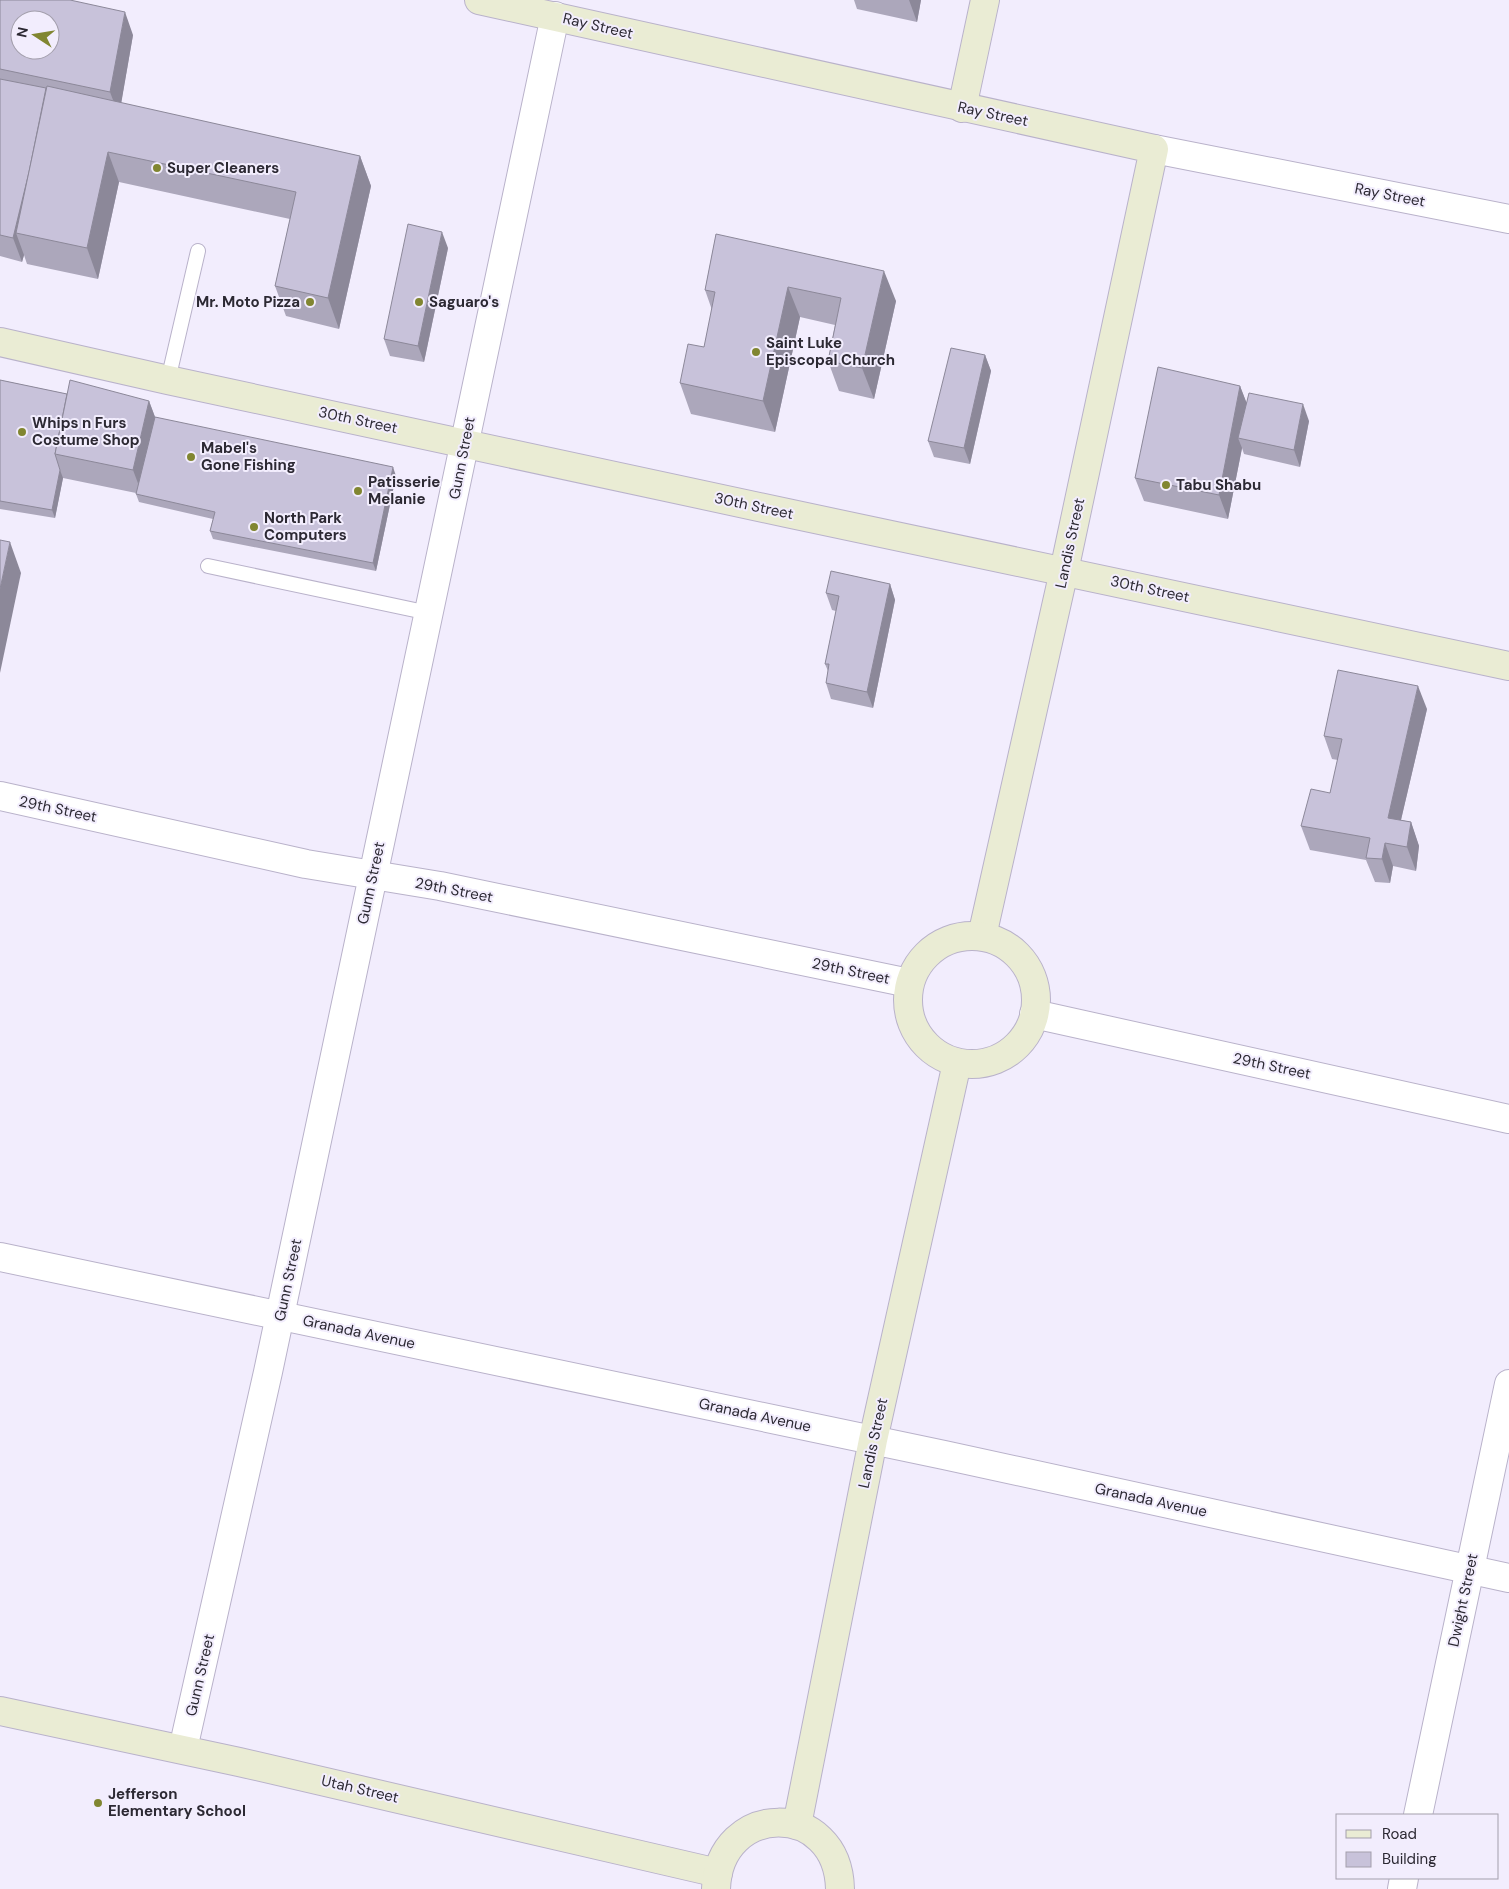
<svg xmlns="http://www.w3.org/2000/svg" width="1509" height="1889" viewBox="0 0 1509 1889" font-family="'DM Sans',sans-serif">
  <style>
    .lines { fill: none; stroke-linecap: round; stroke-linejoin: round }
    .lane-casing { stroke: #b9b2ca; stroke-width: 16 }
    .street-casing { stroke: #b9b2ca; stroke-width: 30 }
    .secondary-casing { stroke: #b9b2ca; stroke-width: 30 }
    .lane { stroke: #fff; stroke-width: 14 }
    .street { stroke: #fff; stroke-width: 28 }
    .secondary { stroke: #eaecd4; stroke-width: 28 }
    .wall { fill: #aca7bb }
    .shaded-wall { fill: #8c8899 }
    .building { fill: #c8c2da; stroke: #8c8899; fill-rule: evenodd }
    .poi-dot { fill: #818631; stroke: #f2edfd; stroke-width: 2 }
    .labels { text-anchor: middle; dominant-baseline: central; stroke-width: 4; stroke-linejoin: round; paint-order: stroke }
    .street-label { font-size: 15px; fill: #2c2933; stroke: #f2edfd }
    .poi-label { font-size: 15px; font-weight: bold; fill: #2c2933; stroke: #f2edfd; text-anchor: start }
  </style>
  <rect width="100%" height="100%" fill="#f2edfd"/>
  <g class="lines">
    <!-- lane casing -->
    <g class="lane-casing">
      <g id="lane">
        <polyline points="168,380 198,251"/>
        <polyline points="208,566 429,613"/>
      </g>
    </g>
    <!-- street casing -->
    <g class="street-casing">
      <g id="street">
        <polyline points="1154,149 1509,219"/>
        <polyline points="0,796 306,864 440,886 909,983"/>
        <polyline points="1034,1014 1509,1119"/>
        <polyline points="0,1257 944,1455 1509,1578"/>
        <polyline points="183,1749 268,1372 555,16"/>
        <polyline points="1418,1815 1509,1384"/>
        <polyline points="1402,1889 1404,1878"/>
      </g>
    </g>
    <!-- secondary casing -->
    <g class="secondary-casing">
      <g id="secondary">
        <polyline points="479,0 1154,149 1064,571 982,936"/>
        <polyline points="962,108 985,0"/>
        <polyline points="0,342 168,380 787,513 1509,666"/>
        <circle cx="972" cy="1000" r="64"/>
        <polyline points="0,1711 239,1762 718,1873"/>
        <polyline points="797,1825 873,1440 957,1063"/>
        <path d="M716,1889C719,1801 838,1800 840,1889"/>
      </g>
    </g>
    <!-- lane -->
    <use href="#lane" class="lane"/>
    <!-- street -->
    <use href="#street" class="street"/>
    <!-- secondary -->
    <use href="#secondary" class="secondary"/>
  </g>
  <!-- wall -->
  <g class="wall">
    <polygon points="0,0 133,35 121,103 360,156 371,186 339,329 286,316 275,286 290,219 119,182 98,279 27,264 24,255 22,262 0,256"/>
    <polygon points="854,0 921,0 917,22 857,9"/>
    <polygon points="716,234 896,301 874,399 839,391 828,361 835,325 800,317 775,432 691,414 680,383 704,347 712,310 705,290"/>
    <polygon points="448,248 424,362 390,356 384,339"/>
    <polygon points="985,355 991,371 970,464 934,457 928,441"/>
    <polygon points="0,380 67,394 149,401 155,417 396,476 376,571 213,539 210,531 213,519 139,502 136,494 136,493 63,478 55,518 0,509"/>
    <polygon points="1240,386 1246,402 1309,421 1300,467 1244,454 1242,448 1228,519 1144,501 1135,478"/>
    <polygon points="890,584 895,600 873,708 831,699 826,683 828,671 825,664 836,611 832,610 826,593"/>
    <polygon points="1427,709 1401,820 1411,822 1419,846 1416,871 1393,866 1390,883 1375,882 1366,860 1310,850 1301,826 1330,793 1338,760 1332,759 1324,736"/>
  </g>
  <!-- shaded-wall -->
  <g class="shaded-wall">
    <polygon points="909,0 921,0 917,22"/>
    <polygon points="125,12 133,35 119,116 110,92"/>
    <polygon points="48,88 16,233 24,255 22,262 13,238"/>
    <polygon points="108,152 119,182 98,279 87,248"/>
    <polygon points="360,156 371,186 339,329 328,298"/>
    <polygon points="442,232 448,248 424,362 418,346"/>
    <polygon points="884,271 896,301 874,399 862,368"/>
    <polygon points="788,287 800,317 775,432 763,401"/>
    <polygon points="985,355 991,371 970,464 964,448"/>
    <polygon points="1240,386 1249,409 1238,438 1242,448 1228,519 1219,495"/>
    <polygon points="149,401 158,425 142,494 133,470"/>
    <polygon points="1303,404 1309,421 1300,467 1294,450"/>
    <polygon points="393,467 396,476 376,571 373,563"/>
    <polygon points="60,470 63,478 55,518 52,510"/>
    <polygon points="10,542 21,573 0,673 0,589"/>
    <polygon points="890,584 895,600 873,708 867,692"/>
    <polygon points="1418,686 1427,709 1396,841 1388,818"/>
    <polygon points="1411,822 1419,846 1416,871 1407,847"/>
    <polygon points="1385,843 1393,866 1390,883 1382,859"/>
  </g>
  <!-- building -->
  <g class="building">
    <path d="M0,0H70L125,12L110,92L0,69ZM20,20H50V50H20Z"/>
    <polygon points="0,79 46,88 29,172 13,238 0,235"/>
    <polygon points="47,86 360,156 328,298 275,286 296,192 108,152 87,248 16,233"/>
    <polygon points="408,224 442,232 418,346 384,339"/>
    <polygon points="716,234 884,271 862,368 828,361 841,298 788,287 763,401 680,383 688,344 704,347 715,292 705,290"/>
    <polygon points="951,348 985,355 964,448 928,441"/>
    <polygon points="1158,367 1240,386 1219,495 1135,478"/>
    <polygon points="0,380 67,394 55,454 60,470 52,510 0,501"/>
    <polygon points="70,380 149,401 133,470 55,454"/>
    <polygon points="1249,393 1303,404 1294,450 1238,438"/>
    <polygon points="155,417 393,467 373,563 210,531 215,512 136,494"/>
    <polygon points="0,540 10,542 0,589"/>
    <polygon points="831,571 890,584 867,692 826,683 829,664 825,664 839,596 826,593"/>
    <polygon points="1338,670 1418,686 1388,818 1411,822 1407,847 1385,843 1382,859 1366,858 1370,838 1301,826 1311,789 1330,793 1342,739 1324,736"/>
  </g>
  <!-- markers -->
  <g class="poi-dot">
    <circle cx="157" cy="168" r="5"/>
    <circle cx="310" cy="302" r="5"/>
    <circle cx="419" cy="302" r="5"/>
    <circle cx="756" cy="352" r="5"/>
    <circle cx="22" cy="432" r="5"/>
    <circle cx="191" cy="457" r="5"/>
    <circle cx="1166" cy="485" r="5"/>
    <circle cx="358" cy="491" r="5"/>
    <circle cx="254" cy="527" r="5"/>
    <circle cx="98" cy="1803" r="5"/>
  </g>
  <g class="labels">
    <!-- street labels -->
    <g class="street-label">
      <text transform="translate(598 26) rotate(13)">Ray Street</text>
      <text transform="translate(993 114) rotate(12)">Ray Street</text>
      <text transform="translate(1390 195) rotate(11)">Ray Street</text>
      <text transform="translate(358 420) rotate(12)">30th Street</text>
      <text transform="translate(462 458) rotate(-79)">Gunn Street</text>
      <text transform="translate(754 506) rotate(12)">30th Street</text>
      <text transform="translate(1070 543) rotate(-78)">Landis Street</text>
      <text transform="translate(1150 589) rotate(12)">30th Street</text>
      <text transform="translate(58 809) rotate(12)">29th Street</text>
      <text transform="translate(371 883) rotate(-78)">Gunn Street</text>
      <text transform="translate(454 890) rotate(11)">29th Street</text>
      <text transform="translate(851 971) rotate(12)">29th Street</text>
      <text transform="translate(1272 1066) rotate(12)">29th Street</text>
      <text transform="translate(288 1280) rotate(-78)">Gunn Street</text>
      <text transform="translate(359 1332) rotate(12)">Granada Avenue</text>
      <text transform="translate(755 1415) rotate(12)">Granada Avenue</text>
      <text transform="translate(873 1443) rotate(-78)">Landis Street</text>
      <text transform="translate(1151 1500) rotate(12)">Granada Avenue</text>
      <text transform="translate(1463 1600) rotate(-78)">Dwight Street</text>
      <text transform="translate(200 1675) rotate(-77)">Gunn Street</text>
      <text transform="translate(360 1789) rotate(13)">Utah Street</text>
    </g>
    <!-- poi labels -->
    <g class="poi-label">
      <text x="167" y="168">Super Cleaners</text>
      <text x="300" y="302" text-anchor="end">Mr. Moto Pizza</text>
      <text x="429" y="302">Saguaro's</text>
      <text x="766" y="343">Saint Luke<tspan x="766" dy="17">Episcopal Church</tspan></text>
      <text x="32" y="423">Whips n Furs<tspan x="32" dy="17">Costume Shop</tspan></text>
      <text x="201" y="448">Mabel's<tspan x="201" dy="17">Gone Fishing</tspan></text>
      <text x="368" y="482">Patisserie<tspan x="368" dy="17">Melanie</tspan></text>
      <text x="1176" y="485">Tabu Shabu</text>
      <text x="264" y="518">North Park<tspan x="264" dy="17">Computers</tspan></text>
      <text x="108" y="1794">Jefferson<tspan x="108" dy="17">Elementary School</tspan></text>
    </g>
  </g>
  <!-- legend -->
  <rect x="1336" y="1814" width="162" height="65" fill="#f2edfd" stroke="#a39fac"/>
  <rect x="1346" y="1830" width="25" height="8" fill="#eaecd4" stroke="#a39fac"/>
  <text x="1382" y="1839" font-size="15" fill="#2c2933">Road</text>
  <rect x="1346" y="1852" width="25" height="15" fill="#c8c2da" stroke="#a39fac"/>
  <text x="1382" y="1864" font-size="15" fill="#2c2933">Building</text>
  <!-- north arrow -->
  <g transform="translate(35 35) rotate(282)"><circle r="24" fill="#f2edfd" stroke="#a39fac"/>
  <path d="M0-4L9 19L0 12L-9 19Z" fill="#818631"/>
  <text y="-8" font-size="14" font-weight="bold" text-anchor="middle" fill="#2c2933">N</text>
  </g>
</svg>
